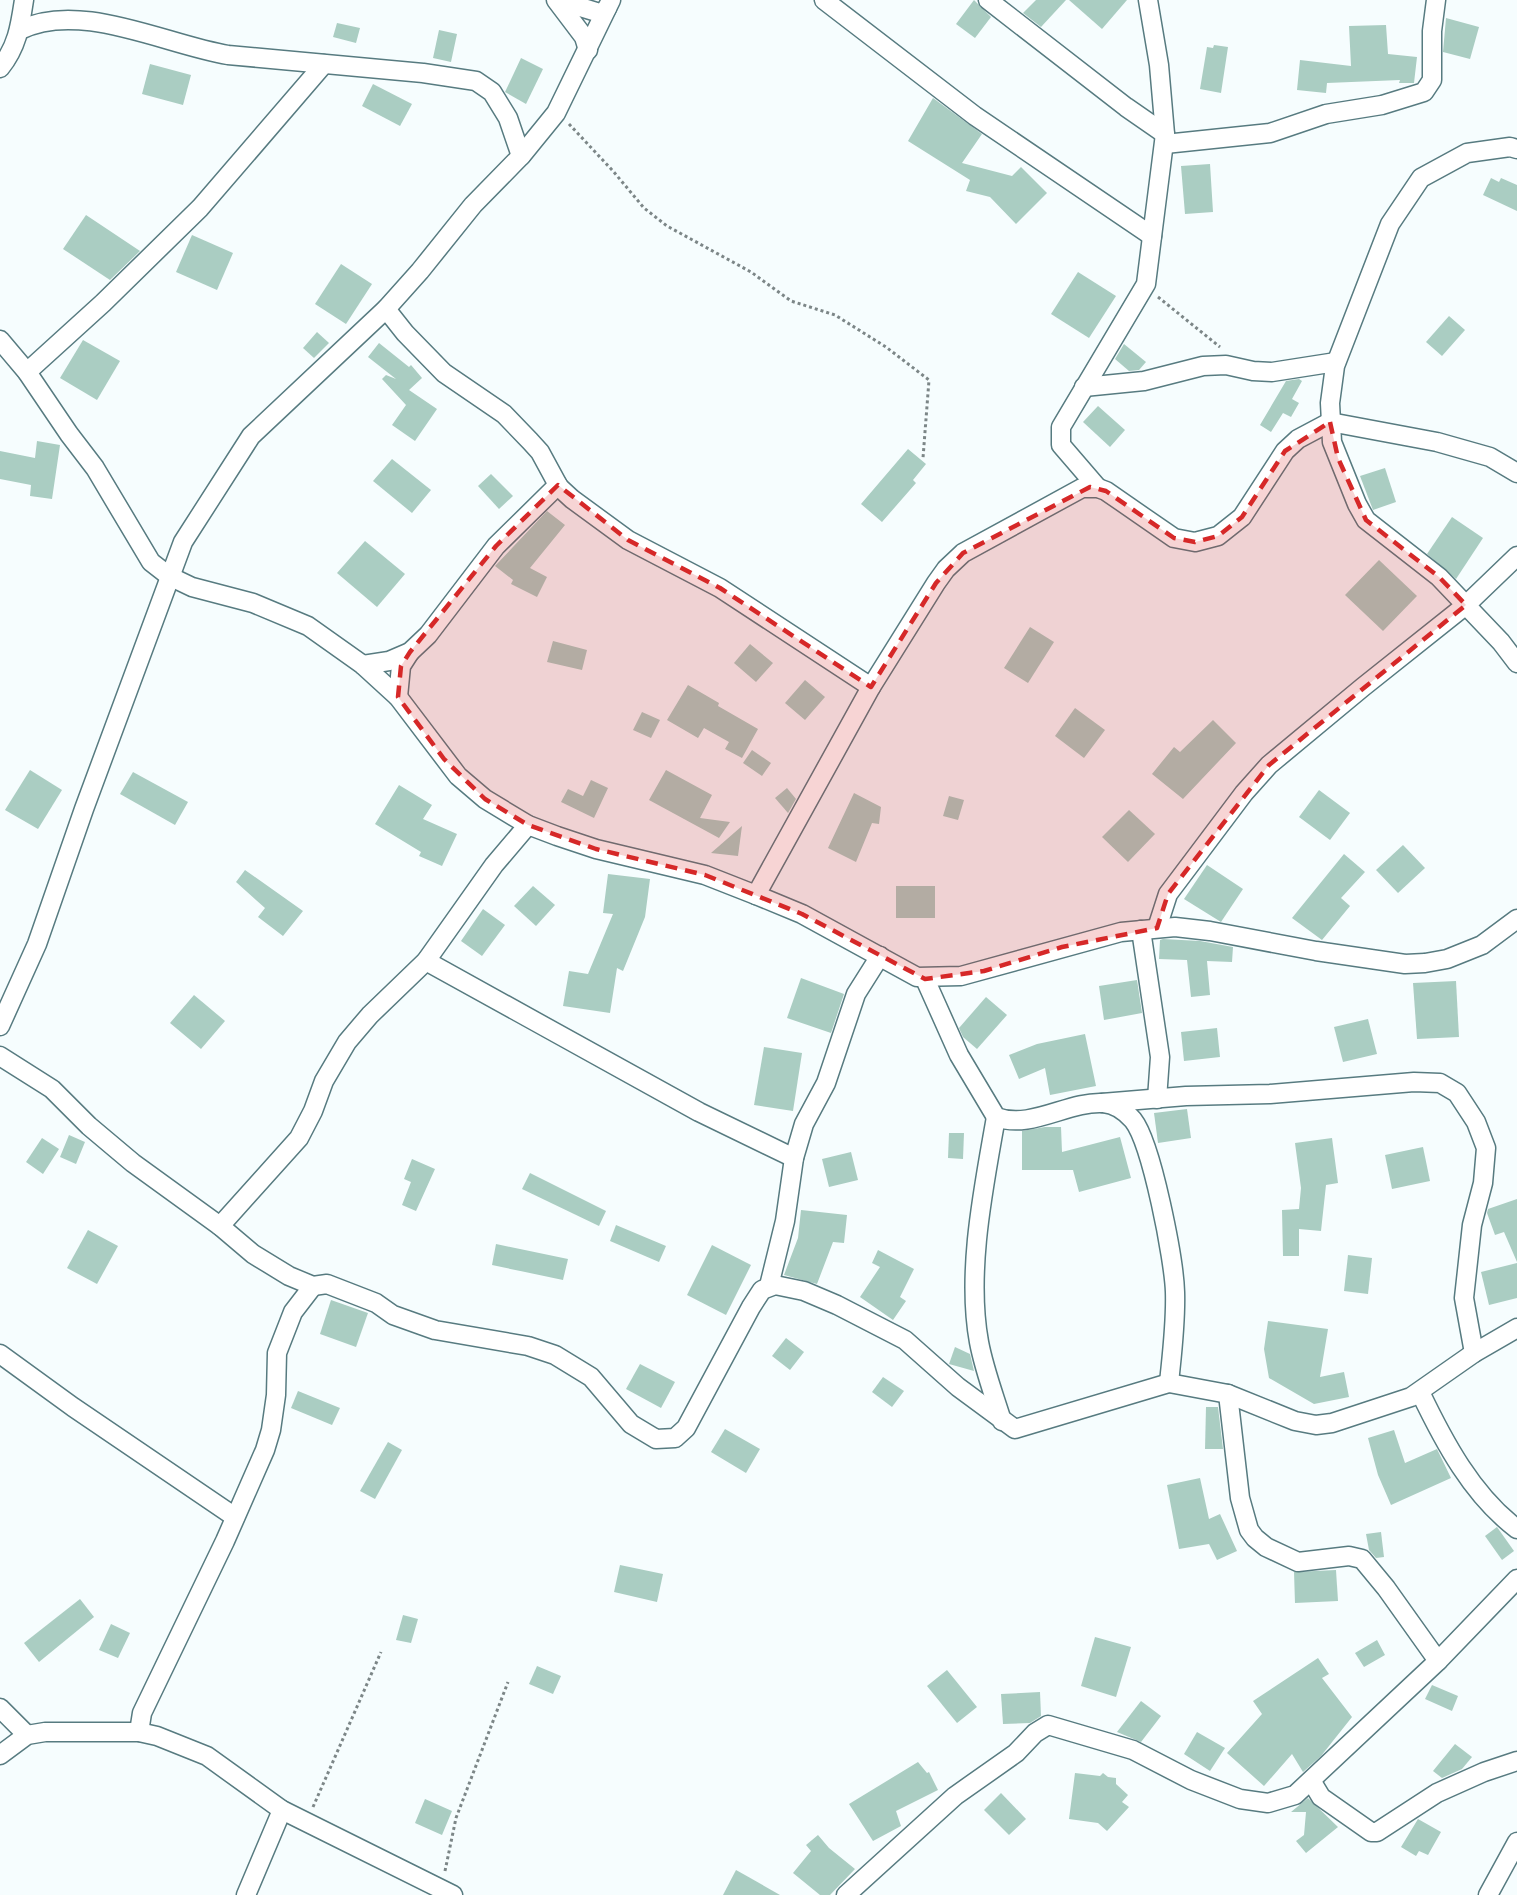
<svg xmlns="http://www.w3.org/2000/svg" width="1517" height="1895" viewBox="0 0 1517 1895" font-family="Figtree,sans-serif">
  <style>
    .building { fill: #aacdc2 }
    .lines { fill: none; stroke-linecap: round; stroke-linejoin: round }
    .street-casing { stroke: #577b80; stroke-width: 21 }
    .path { stroke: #7c8687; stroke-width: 3; stroke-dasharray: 3 3; stroke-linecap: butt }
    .street { stroke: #fff; stroke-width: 18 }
    .marked { fill: #d62828; fill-opacity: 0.2; stroke: #d62828; stroke-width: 4.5; stroke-dasharray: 12 8; stroke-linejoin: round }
  </style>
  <rect width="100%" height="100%" fill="#f6fdfe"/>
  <!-- building -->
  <g class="building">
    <polygon points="974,0 991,17 975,38 956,24"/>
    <polygon points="1036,0 1066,0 1041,27 1023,13"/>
    <polygon points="1069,0 1127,0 1102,29"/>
    <polygon points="1446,18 1479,27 1470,59 1443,52"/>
    <polygon points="337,23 360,28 356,43 333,37"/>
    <polygon points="1386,25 1388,54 1417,57 1414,83 1399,83 1400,80 1327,83 1326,93 1297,90 1300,60 1351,66 1349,26"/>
    <polygon points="439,30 457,34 451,62 433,58"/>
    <polygon points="1214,45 1228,47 1221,93 1200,89 1207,47 1213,48"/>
    <polygon points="521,58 543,69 526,104 505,92"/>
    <polygon points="150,64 191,75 183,105 142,94"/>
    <polygon points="373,84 412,104 400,126 362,106"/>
    <polygon points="933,98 982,134 962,163 1012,176 1021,167 1047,193 1016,224 990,197 966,191 970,180 908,141"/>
    <polygon points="1210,164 1213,212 1185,214 1181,166"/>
    <polygon points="1491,178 1499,182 1501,178 1517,185 1517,211 1483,195"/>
    <polygon points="86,215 140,251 110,280 63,249"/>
    <polygon points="192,235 233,253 217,290 176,272"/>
    <polygon points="341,264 372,284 346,324 315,304"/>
    <polygon points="1078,272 1116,296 1089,338 1051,314"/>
    <polygon points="1449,316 1465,330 1442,356 1426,342"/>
    <polygon points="317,332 329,343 314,358 303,348"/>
    <polygon points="83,340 120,361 97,400 60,378"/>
    <polygon points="379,343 409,367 411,365 422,378 409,390 437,409 415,441 392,425 406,405 382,379 386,375 396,379 368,357"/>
    <polygon points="1124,344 1146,362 1139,370 1129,371 1115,359"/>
    <polygon points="1299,379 1302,381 1292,399 1299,403 1291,417 1283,413 1271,432 1260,425 1286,381"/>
    <polygon points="1098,406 1125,430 1110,447 1083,422"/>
    <polygon points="37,441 60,445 52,499 30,496 31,485 0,479 0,451 35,458"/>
    <polygon points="908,449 926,464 913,480 916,483 882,522 861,504"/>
    <polygon points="392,459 431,490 412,513 373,481"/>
    <polygon points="1385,468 1396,502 1373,510 1360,476"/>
    <polygon points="491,474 513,496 499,509 478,486"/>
    <polygon points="547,511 565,525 530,568 547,577 537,597 511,584 513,580 495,566"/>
    <polygon points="1452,517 1483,538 1456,579 1427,554"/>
    <polygon points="365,541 405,574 377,607 337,573"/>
    <polygon points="1379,560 1417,596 1383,631 1345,595"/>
    <polygon points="1030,627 1054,642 1028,683 1004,668"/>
    <polygon points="553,641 587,650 582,670 547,662"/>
    <polygon points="750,644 773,663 756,682 734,663"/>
    <polygon points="805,680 825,697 805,720 785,703"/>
    <polygon points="688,685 719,703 718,706 758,729 742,758 725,749 729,742 704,728 698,738 667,720"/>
    <polygon points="1075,708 1105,730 1084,758 1055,736"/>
    <polygon points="642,712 660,720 651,738 633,730"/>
    <polygon points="1213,720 1236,743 1183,799 1152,774 1174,747 1180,752"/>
    <polygon points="752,750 771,763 762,776 743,763"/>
    <polygon points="30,770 62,790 38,829 5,810"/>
    <polygon points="666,770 712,795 700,818 730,822 719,838 649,800"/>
    <polygon points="133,772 188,802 175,825 120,794"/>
    <polygon points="591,780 608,788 594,818 561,802 568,789 583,796"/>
    <polygon points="399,785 432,805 423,819 457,834 442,866 419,856 421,852 375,824"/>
    <polygon points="787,788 796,799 788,813 775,798"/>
    <polygon points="1319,790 1350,813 1330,840 1299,817"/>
    <polygon points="854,793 881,807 879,824 872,823 856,862 828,848"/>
    <polygon points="949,796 964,800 958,820 943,816"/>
    <polygon points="1129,810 1155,834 1128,862 1102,837"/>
    <polygon points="742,826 738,856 711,853"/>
    <polygon points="1403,845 1425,868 1398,893 1376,870"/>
    <polygon points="1344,854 1365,872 1341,898 1350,906 1322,940 1292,918"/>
    <polygon points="1207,865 1243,889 1221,922 1184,899"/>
    <polygon points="245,870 303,911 283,936 258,917 265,908 236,882"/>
    <polygon points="608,874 650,879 645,917 623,971 617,968 610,1013 563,1006 569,971 588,974 613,914 603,913"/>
    <polygon points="533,886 555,905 536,926 514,906"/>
    <rect x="896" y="886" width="39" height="32"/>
    <polygon points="483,909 505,925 482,956 461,941"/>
    <polygon points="1163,939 1200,941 1233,947 1232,962 1207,961 1210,995 1191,997 1187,960 1159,959 1160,940"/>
    <polygon points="801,978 844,994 831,1033 787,1018"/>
    <polygon points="1137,980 1142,1013 1104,1020 1099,986"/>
    <polygon points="1456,981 1459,1037 1417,1039 1413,983"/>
    <polygon points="194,995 225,1021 201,1049 170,1023"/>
    <polygon points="986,997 1007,1015 977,1049 963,1037 959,1028"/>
    <polygon points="1368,1019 1377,1054 1343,1062 1334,1027"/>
    <polygon points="1217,1028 1220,1057 1184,1061 1181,1032"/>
    <polygon points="1085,1034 1096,1086 1050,1095 1045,1068 1019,1079 1009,1055 1037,1044"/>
    <polygon points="764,1047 802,1053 793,1111 754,1105"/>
    <polygon points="1187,1109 1191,1138 1158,1143 1154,1113"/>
    <polygon points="1045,1127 1061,1127 1062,1152 1120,1137 1131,1178 1079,1192 1073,1170 1022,1170 1022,1131"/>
    <polygon points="949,1133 964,1133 963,1159 948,1158"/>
    <polygon points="69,1135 85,1142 76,1164 60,1157"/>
    <polygon points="42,1138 59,1149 43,1174 26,1162"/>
    <polygon points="1332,1138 1338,1183 1326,1185 1321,1231 1299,1229 1299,1256 1283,1256 1282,1210 1299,1209 1301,1188 1295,1143"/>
    <polygon points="1423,1147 1430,1181 1392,1189 1385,1155"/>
    <polygon points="851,1152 858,1180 829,1187 822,1159"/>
    <polygon points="412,1159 435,1169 416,1211 402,1205 411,1182 404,1179"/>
    <polygon points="530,1173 606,1211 599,1226 522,1189"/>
    <polygon points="1517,1199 1517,1262 1504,1232 1495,1235 1487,1213 1488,1209"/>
    <polygon points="801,1210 847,1215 844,1243 833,1242 817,1284 784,1275 798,1238"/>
    <polygon points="616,1225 666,1246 659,1262 610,1241"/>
    <polygon points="88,1230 118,1246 97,1284 67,1268"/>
    <polygon points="496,1244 568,1259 563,1280 492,1265"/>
    <polygon points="712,1245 751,1265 726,1315 687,1295"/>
    <polygon points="878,1250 914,1269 900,1297 906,1301 893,1320 860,1297 880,1267 872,1263"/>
    <polygon points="1348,1255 1372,1258 1368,1294 1344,1291"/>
    <polygon points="1517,1263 1517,1298 1489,1305 1481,1272"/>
    <polygon points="331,1300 368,1313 356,1347 320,1334"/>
    <polygon points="1268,1321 1328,1329 1320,1377 1344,1372 1349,1397 1314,1404 1269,1378 1264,1349"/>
    <polygon points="786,1338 804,1352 790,1370 772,1356"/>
    <polygon points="955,1347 970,1354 974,1371 949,1364"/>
    <polygon points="640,1364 675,1382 661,1408 626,1389"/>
    <polygon points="883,1377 904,1391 892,1407 872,1392"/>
    <polygon points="298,1391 340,1408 332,1425 291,1408"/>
    <polygon points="1206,1407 1218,1407 1223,1449 1205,1449"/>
    <polygon points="725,1429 760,1449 746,1473 711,1452"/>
    <polygon points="1394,1430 1405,1463 1437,1449 1451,1478 1391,1505 1378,1475 1368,1438"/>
    <polygon points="388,1442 402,1450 375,1499 360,1491"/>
    <polygon points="1200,1478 1209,1519 1220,1514 1237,1551 1217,1560 1209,1544 1179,1549 1167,1485"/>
    <polygon points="1497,1527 1514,1551 1502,1560 1485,1536"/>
    <polygon points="1381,1532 1384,1557 1376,1558 1369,1550 1366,1534"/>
    <polygon points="620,1565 663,1574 657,1602 614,1592"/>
    <polygon points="1336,1570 1338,1601 1295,1603 1294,1572"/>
    <polygon points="80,1599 94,1617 39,1662 24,1643"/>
    <polygon points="403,1615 418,1619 411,1643 396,1640"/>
    <polygon points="111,1624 130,1633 118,1658 99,1650"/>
    <polygon points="1095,1637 1131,1647 1116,1697 1081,1686"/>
    <polygon points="1377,1640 1385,1655 1364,1667 1355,1653"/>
    <polygon points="1318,1658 1329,1674 1322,1678 1352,1717 1321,1756 1303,1772 1292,1754 1264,1786 1227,1753 1262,1714 1253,1701"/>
    <polygon points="537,1666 561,1676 553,1694 529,1684"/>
    <polygon points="947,1670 977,1707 957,1723 927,1686"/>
    <polygon points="1432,1685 1458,1696 1452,1711 1425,1699"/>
    <polygon points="1040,1692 1041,1716 1030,1723 1003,1724 1001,1694"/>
    <polygon points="1141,1701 1161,1716 1141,1742 1117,1732"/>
    <polygon points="1197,1732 1225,1748 1210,1771 1184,1754"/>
    <polygon points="1455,1744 1472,1757 1462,1769 1442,1778 1433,1771"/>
    <polygon points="918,1762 927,1773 929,1772 938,1790 896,1811 901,1826 873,1841 849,1804"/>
    <polygon points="1075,1773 1100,1776 1103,1773 1108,1777 1116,1778 1116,1784 1128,1795 1122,1802 1129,1807 1107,1831 1098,1823 1069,1819"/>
    <polygon points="1001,1793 1026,1819 1009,1835 984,1810"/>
    <polygon points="1308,1798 1338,1827 1306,1853 1296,1841 1304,1835 1306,1812 1291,1812"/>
    <polygon points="425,1799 452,1811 442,1835 415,1823"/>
    <polygon points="1418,1819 1441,1832 1428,1855 1419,1851 1416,1856 1401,1847"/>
    <polygon points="818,1835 829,1848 855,1869 830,1895 820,1895 793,1873 811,1851 806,1845"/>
    <polygon points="736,1870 745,1875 780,1895 723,1895"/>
  </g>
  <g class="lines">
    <!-- street casing -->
    <g class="street-casing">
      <g id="street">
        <polyline points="556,0 584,37 588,50"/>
        <polyline points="557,0 603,14 607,8"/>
        <polyline points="824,0 975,116 1152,236"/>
        <polyline points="988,0 1126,107 1165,134"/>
        <path d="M20,30C80,0 166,45 228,55L423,73L476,81L492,92L508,118L521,156"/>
        <path d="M0,68C17,47 20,27 24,0"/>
        <polyline points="1165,144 1270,133 1326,114 1382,105 1424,92 1432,80 1432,31 1436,0"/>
        <polyline points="1517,149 1510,147 1467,153 1421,178 1390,224 1335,366 1330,403 1332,442 1357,504 1366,520 1439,577 1501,642 1517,663"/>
        <polyline points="386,309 405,333 444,373 504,414 530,441 540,452 559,487 572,499 628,540 720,588 871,687"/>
        <polyline points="0,340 27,372 69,434 95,468 151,562 169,576 192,587 253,603 308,626 363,665 398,697 458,776 485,799 528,825 557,836 596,849 705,875 756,895 802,914 917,977 961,976 1121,932 1175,927 1210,931 1316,951 1405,964 1425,963 1447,959 1482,945 1517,919"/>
        <polyline points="27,372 103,303 200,208 324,64"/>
        <polyline points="1084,387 1144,381 1203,366 1226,365 1253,371 1272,372 1336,362"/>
        <polyline points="1098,488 1061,445 1061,427 1146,284 1165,134 1159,65 1148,0"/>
        <polyline points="363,665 389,661 410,652 428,635 496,546 558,485"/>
        <polyline points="398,697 401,666 410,652"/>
        <polyline points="756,895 871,687 936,583 946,569 963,553 1082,488 1098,488 1106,491 1174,538 1195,542 1218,536 1242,517 1285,451 1298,439 1330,422 1437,442 1490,457 1517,473"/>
        <polyline points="1157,928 1168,894 1244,793 1269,765 1363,687 1466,605 1517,556"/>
        <polyline points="1141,930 1160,1057 1157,1099"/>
        <polyline points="426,961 699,1112 794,1158"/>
        <path d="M925,979L959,1055L996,1117C1031,1130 1068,1101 1103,1103C1116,1104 1125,1111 1133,1120C1152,1144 1174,1260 1175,1292C1176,1323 1172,1353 1169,1383"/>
        <polyline points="0,1026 37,944 84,809 183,542 251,436 386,309 420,271 473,205 521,156 556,113 611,0"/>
        <polyline points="0,1056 52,1089 89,1126 133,1163 220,1226 253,1254 289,1276 313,1286 327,1284 376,1303 393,1315 435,1330 528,1346 555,1355 591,1377 631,1424 656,1439 675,1438 686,1428 751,1307 762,1290 775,1285 804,1291 837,1305 905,1340 958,1387 1015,1429 1169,1383 1228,1394 1295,1421 1316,1425 1332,1423 1411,1397 1474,1353 1517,1328"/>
        <polyline points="1102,1103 1186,1096 1270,1094 1414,1082 1440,1083 1457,1093 1476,1122 1486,1148 1483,1183 1472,1225 1464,1298 1474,1353"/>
        <path d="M996,1117C984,1186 966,1271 979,1342C984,1369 994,1395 1002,1421"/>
        <polyline points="220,1226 299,1138 313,1111 324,1081 347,1042 370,1015 426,961 494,865 528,825"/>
        <polyline points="769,1286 785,1221 794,1158 804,1124 826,1083 856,994 880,956"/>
        <polyline points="0,1354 73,1407 235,1517"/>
        <path d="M1420,1392C1444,1442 1472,1495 1517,1529"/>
        <polyline points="1228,1394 1240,1498 1249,1530 1255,1538 1266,1547 1298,1562 1349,1556 1362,1559 1386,1588 1438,1661"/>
        <polyline points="0,1708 27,1735"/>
        <polyline points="139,1732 142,1713 225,1541 265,1450 271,1430 276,1395 277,1353 293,1312 313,1286"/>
        <polyline points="0,1755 27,1735 45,1732 139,1732 157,1736 207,1756 282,1810 453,1895"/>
        <polyline points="1312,1782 1321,1797 1371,1832 1377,1832 1437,1793 1484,1772 1517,1761"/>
        <polyline points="246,1895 282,1810"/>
        <polyline points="846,1895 955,1796 1016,1753 1035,1733 1048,1725 1133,1750 1191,1780 1240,1799 1268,1803 1295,1795 1438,1661 1517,1579"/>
        <polyline points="1488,1895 1517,1842"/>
      </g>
    </g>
    <!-- path -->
    <g class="path">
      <polyline points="569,124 613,171 644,208 667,226 751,272 791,301 835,315 886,347 929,380 923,458"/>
      <polyline points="1158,297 1220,347"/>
      <polyline points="313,1807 381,1652"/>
      <polyline points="445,1871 456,1818 508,1682"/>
    </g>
    <!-- street -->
    <use href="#street" class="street"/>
  </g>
  <!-- marked area -->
  <path class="marked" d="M1330,422L1338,458L1366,520L1439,577L1466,605L1269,765L1168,894L1157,928L1062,947L984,971L925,979L802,914L705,875L596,849L528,825L485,799L444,759L398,697L401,666L410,652L496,546L558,485L628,540L720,588L871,687L936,583L963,553L1090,487L1106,491L1174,538L1195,542L1218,536L1242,517L1285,451Z"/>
</svg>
